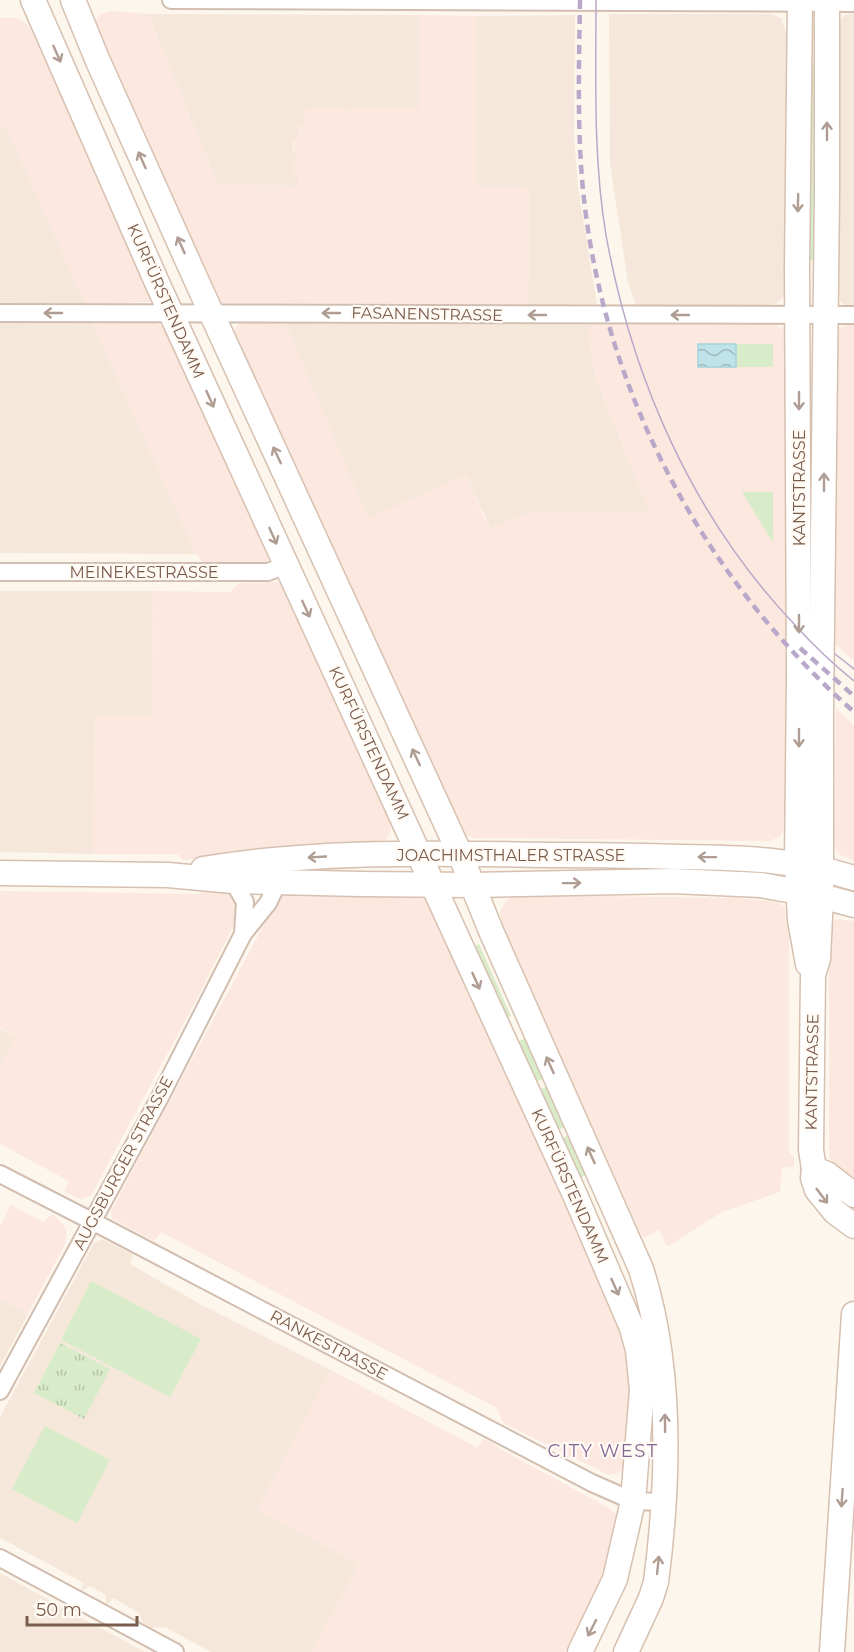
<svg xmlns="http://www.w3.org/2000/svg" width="854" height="1652" viewBox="0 0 854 1652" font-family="Montserrat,sans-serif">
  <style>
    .residential { fill: #f5e8da }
    .commercial { fill: #fde8e0 }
    .grass { fill: #d8ecc9 }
    .park { fill: url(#park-tufts) }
    .water { fill: url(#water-waves); stroke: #a5d3da; stroke-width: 1.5 }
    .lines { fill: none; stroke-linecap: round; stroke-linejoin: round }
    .street-casing { stroke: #d1beb0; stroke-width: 20 }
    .secondary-casing { stroke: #d6c0b0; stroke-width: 27 }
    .street { stroke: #fff; stroke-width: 16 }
    .secondary { stroke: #fff; stroke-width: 24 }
    .tram { stroke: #b9a8c9; stroke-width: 1.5 }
    .rail { stroke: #b9a8c9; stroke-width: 4.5; stroke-dasharray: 9 6; stroke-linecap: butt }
    .oneway { stroke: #af9d94 }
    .labels { text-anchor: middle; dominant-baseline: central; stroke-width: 4.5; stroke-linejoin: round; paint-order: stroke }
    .street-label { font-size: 16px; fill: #7a5c4d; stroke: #fffaf3 }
    .neighbourhood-label { font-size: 18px; letter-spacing: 1.5px; fill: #846695; stroke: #fffaf3 }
  </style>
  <defs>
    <pattern id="park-tufts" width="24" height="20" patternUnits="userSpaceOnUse" patternTransform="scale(1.5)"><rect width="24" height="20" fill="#d8ecc9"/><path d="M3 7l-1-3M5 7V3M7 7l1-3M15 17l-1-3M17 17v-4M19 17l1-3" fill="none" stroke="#b4c2a5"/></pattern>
    <pattern id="water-waves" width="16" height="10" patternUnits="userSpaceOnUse" patternTransform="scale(1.5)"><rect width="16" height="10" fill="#bfe3e8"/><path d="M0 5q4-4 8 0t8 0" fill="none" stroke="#a0bbbe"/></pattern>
  </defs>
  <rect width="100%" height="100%" fill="#fdf6ec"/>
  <!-- residential -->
  <g class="residential">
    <polygon points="854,13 854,306 846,306 840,301 838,287 840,28 841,19 845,15"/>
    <polygon points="148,14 419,15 419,108 358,109 348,111 348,109 315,109 298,139 293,140 293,150 296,150 296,163 293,174 298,174 298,186 218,185"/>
    <polygon points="609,14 772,14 781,18 787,36 786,287 786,294 778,303 769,305 636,306 628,282 610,164"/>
    <polygon points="575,15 574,135 578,188 597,304 528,305 529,188 476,187 476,16"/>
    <polygon points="0,124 8,131 85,304 0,303"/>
    <polygon points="0,323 93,323 196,554 0,553"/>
    <polygon points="285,323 589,325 590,345 597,382 650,512 530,512 491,529 466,475 368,519"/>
    <polygon points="0,591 152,591 153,716 95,716 93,854 0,852"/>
    <polygon points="0,1029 16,1037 0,1068"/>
    <polygon points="101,1239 133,1254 130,1264 200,1304 331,1370 258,1509 359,1564 312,1652 211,1652 165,1627 150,1628 143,1624 139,1613 113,1598 109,1603 106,1604 106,1595 90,1586 82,1591 81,1588 84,1583 0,1538 0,1417 94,1243"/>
    <polygon points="0,1298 28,1314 0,1366"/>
    <polygon points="0,1573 80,1617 145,1652 0,1652"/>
  </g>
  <!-- commercial -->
  <g class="commercial">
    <polygon points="114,11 148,14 218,185 297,186 298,174 293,174 293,163 296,162 293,139 298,139 298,126 305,126 305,108 348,108 348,111 354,111 354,108 419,108 419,15 476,16 476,186 529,188 528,305 224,303 219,301 94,24 100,14"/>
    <polygon points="0,18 16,18 26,23 30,28 151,296 150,302 85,304 8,131 0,124"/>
    <polygon points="151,322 164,326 268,552 269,558 264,564 205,565 196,554 93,323"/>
    <polygon points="240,323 285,323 368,518 466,475 485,519 486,519 491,529 530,512 650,512 597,382 590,345 589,325 775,325 784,329 786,335 787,564 786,825 780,837 769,841 473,838 461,833 234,333 236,327"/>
    <polygon points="847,325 854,325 854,661 835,644 837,335 840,328"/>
    <polygon points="280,582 388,814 392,826 387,839 379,843 370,844 313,844 305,849 183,860 177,854 93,854 95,716 153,716 152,591 230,592 239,583"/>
    <polygon points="836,708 854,726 854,861 839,854 834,845"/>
    <polygon points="205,889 223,891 229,893 238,907 236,921 193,1006 94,1190 90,1196 80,1199 65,1192 65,1189 69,1181 0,1144 0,1068 16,1037 0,1028 0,891 200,894"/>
    <polygon points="286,894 420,896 428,903 615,1315 626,1350 631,1382 624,1469 618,1473 609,1475 503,1423 497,1408 161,1232 154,1241 113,1219 111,1216 111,1211 276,902 280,896"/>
    <polygon points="519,895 737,898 777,902 785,907 789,936 789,1153 794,1157 794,1166 782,1168 780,1192 722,1212 667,1247 659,1230 643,1238 501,924 500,912 502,907 510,898"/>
    <polygon points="838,919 854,921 854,1184 836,1170 829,1157 829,927 832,922"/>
    <polygon points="11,1205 44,1222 51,1215 54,1215 64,1225 67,1235 64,1246 28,1314 0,1298 0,1226"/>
    <polygon points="331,1370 478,1448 483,1439 491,1442 502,1450 609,1508 618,1515 606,1571 565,1652 312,1652 359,1564 257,1510"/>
  </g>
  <!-- grass -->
  <g class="grass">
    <polygon points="809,62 816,63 816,260 808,260"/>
    <rect x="736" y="344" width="37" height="23"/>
    <polygon points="742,492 773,492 773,543"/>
    <polygon points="479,944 511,1016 506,1018 474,946"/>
    <polygon points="526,1038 545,1078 536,1082 517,1042"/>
    <polygon points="548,1086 567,1126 558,1130 539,1090"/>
    <polygon points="571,1134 589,1174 579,1178 561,1139"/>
    <polygon points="91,1281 201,1339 170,1397 61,1340"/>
    <polygon points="45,1426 110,1460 77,1523 12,1489"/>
  </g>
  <!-- park -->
  <polygon class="park" points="60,1343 110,1369 84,1419 34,1393"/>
  <!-- water -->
  <rect class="water" x="698" y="344" width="38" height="23"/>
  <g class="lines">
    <!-- street casing -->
    <g class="street-casing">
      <g id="street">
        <polyline points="171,0 854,3"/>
        <polyline points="0,313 854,315"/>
        <polyline points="0,572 268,572 286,565"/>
        <polyline points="233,881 245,902 243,934"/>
        <polyline points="0,1174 111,1231 592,1483 633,1501 662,1502"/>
        <polyline points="0,1391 159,1099 243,934 268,903 278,882"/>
        <polyline points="0,1558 175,1652"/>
      </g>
    </g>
    <!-- secondary casing -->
    <g class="secondary-casing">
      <g id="secondary">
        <polyline points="33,0 159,287 575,1195 632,1328 638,1350 642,1390 633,1501 615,1579 580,1652"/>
        <path d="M73,0L97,59L198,284L460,854L491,931L641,1269C672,1365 669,1482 656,1582L651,1598L626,1652"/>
        <polyline points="800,0 797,268 799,679 797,863 800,920 808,964"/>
        <polyline points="827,0 827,194 821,712 821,896 818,959 813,975 811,1150 814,1169 813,1178 817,1190 835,1212 854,1226"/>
        <path d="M203,869C322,849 445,854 565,855C605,855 644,856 684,857C747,858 793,859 854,878"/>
        <polyline points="0,873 168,875 233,881 360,884 473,885 673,881 761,885 821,896 854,905"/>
        <polyline points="814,1169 827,1174 854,1195"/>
        <polyline points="832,1652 854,1314"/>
      </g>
    </g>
    <!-- street -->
    <use href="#street" class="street"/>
    <!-- secondary -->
    <use href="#secondary" class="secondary"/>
    <!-- tram -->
    <g class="tram">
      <path d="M596,0C596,78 593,158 606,235C632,379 693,518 795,625C813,645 833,664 854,681"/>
      <polyline points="835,654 854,669"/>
    </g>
    <!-- rail -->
    <g class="rail">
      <path d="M580,0C579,63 577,127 583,190C603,391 703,578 854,712"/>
      <polyline points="800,648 854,696"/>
    </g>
  </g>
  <!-- one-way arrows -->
  <defs><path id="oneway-shaft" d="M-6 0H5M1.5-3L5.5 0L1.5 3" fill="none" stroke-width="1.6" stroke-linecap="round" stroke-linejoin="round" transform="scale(1.5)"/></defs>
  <g class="oneway">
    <use href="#oneway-shaft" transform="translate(57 54) rotate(66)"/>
    <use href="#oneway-shaft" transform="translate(827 131) rotate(-90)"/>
    <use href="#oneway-shaft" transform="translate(142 160) rotate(-114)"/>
    <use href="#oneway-shaft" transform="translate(798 203) rotate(91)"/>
    <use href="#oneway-shaft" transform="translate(181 245) rotate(-114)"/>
    <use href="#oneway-shaft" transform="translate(53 313) rotate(180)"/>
    <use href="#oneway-shaft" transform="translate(331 313) rotate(-180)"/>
    <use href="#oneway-shaft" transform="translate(537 315) rotate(-180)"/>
    <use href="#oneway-shaft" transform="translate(680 315) rotate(180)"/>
    <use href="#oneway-shaft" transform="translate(210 399) rotate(66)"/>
    <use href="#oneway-shaft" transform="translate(799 401) rotate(90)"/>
    <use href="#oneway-shaft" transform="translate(277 455) rotate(-115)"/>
    <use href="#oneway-shaft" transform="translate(824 482) rotate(-90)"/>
    <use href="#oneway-shaft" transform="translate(273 536) rotate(66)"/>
    <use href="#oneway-shaft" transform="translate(306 609) rotate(65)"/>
    <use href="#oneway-shaft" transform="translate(799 624) rotate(90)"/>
    <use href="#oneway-shaft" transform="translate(799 738) rotate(90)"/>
    <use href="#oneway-shaft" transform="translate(416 757) rotate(-115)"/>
    <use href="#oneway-shaft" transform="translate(317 857) rotate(177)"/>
    <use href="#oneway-shaft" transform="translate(707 857) rotate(-179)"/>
    <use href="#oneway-shaft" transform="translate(572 883) rotate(-1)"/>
    <use href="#oneway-shaft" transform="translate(476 981) rotate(66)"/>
    <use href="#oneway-shaft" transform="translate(550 1065) rotate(-114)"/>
    <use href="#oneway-shaft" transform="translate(591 1155) rotate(-114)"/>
    <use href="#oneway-shaft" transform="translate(822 1196) rotate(53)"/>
    <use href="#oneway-shaft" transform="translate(615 1287) rotate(66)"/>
    <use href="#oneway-shaft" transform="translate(665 1423) rotate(-91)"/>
    <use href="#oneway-shaft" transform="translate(842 1498) rotate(94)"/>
    <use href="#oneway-shaft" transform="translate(658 1565) rotate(-84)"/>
    <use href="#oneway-shaft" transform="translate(592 1628) rotate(117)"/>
  </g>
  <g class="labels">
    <!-- street labels -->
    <g class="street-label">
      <text transform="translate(166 301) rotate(66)">KURFÜRSTENDAMM</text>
      <text transform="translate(427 314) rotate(1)">FASANENSTRASSE</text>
      <text transform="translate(799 488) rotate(-90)">KANTSTRASSE</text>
      <text x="144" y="572">MEINEKESTRASSE</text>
      <text transform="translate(369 743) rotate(65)">KURFÜRSTENDAMM</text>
      <text x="511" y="855">JOACHIMSTHALER STRASSE</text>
      <text transform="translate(812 1072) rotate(-89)">KANTSTRASSE</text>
      <text transform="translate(123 1163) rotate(-62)">AUGSBURGER STRASSE</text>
      <text transform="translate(570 1186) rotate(66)">KURFÜRSTENDAMM</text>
      <text transform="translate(329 1345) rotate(28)">RANKESTRASSE</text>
    </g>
    <!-- neighbourhood labels -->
    <g class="neighbourhood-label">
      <text x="603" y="1451">CITY WEST</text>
    </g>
  </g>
  <!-- scale -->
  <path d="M27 1616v9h110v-9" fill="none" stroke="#7a5c4d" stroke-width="3"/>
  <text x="36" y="1616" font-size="18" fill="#7a5c4d" stroke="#fffaf3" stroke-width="4.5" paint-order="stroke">50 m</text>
</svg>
